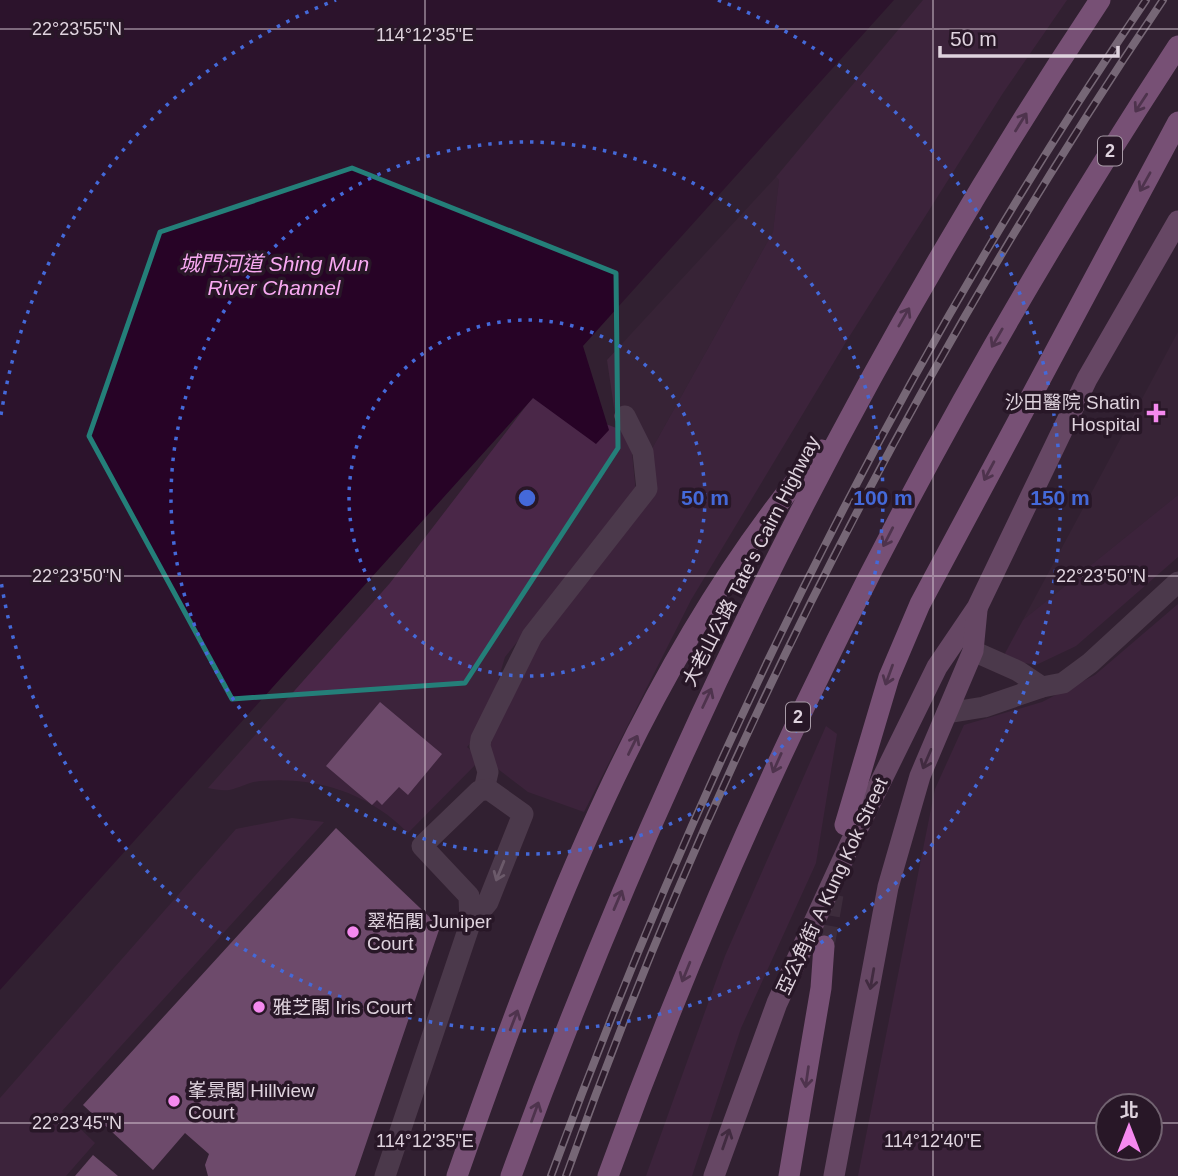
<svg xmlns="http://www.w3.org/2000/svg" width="1178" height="1176" viewBox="0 0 1178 1176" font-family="Arial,'Noto Sans TC',sans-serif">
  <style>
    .built { fill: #3f273d }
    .green { fill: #4a2748; fill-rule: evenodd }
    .water { fill: #270326 }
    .building { fill: #b67db2 }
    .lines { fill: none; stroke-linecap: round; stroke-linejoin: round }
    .highway-tunnel { stroke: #4c3b4b; stroke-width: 21; stroke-dasharray: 21 10; stroke-linecap: butt }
    .minor { stroke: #6c576a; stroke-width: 21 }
    .major { stroke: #a676a2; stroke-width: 21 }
    .highway { stroke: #cc8bc7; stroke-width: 21 }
    .rail-casing { stroke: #cabdc9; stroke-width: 8 }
    .rail { stroke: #281727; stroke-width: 5; stroke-dasharray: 16; stroke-linecap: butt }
    .oneway { stroke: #724b6f }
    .oneway2 { stroke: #543852 }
    .oneway3 { stroke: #b1a1b0 }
    .marked { fill: none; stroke: #247f79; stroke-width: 5; stroke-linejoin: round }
    .ticks { fill: none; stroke: #dfd3de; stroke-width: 2; stroke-opacity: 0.45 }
    .ring { fill: none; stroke: #4469d9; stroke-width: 3.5; stroke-dasharray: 3.5 7 }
    .poi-dot { fill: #f589ef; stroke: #281727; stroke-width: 2.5 }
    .labels { text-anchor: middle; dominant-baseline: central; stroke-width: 7; stroke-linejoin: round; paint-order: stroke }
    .shield { fill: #281727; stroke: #a89ba7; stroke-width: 2 }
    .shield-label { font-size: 18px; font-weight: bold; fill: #dfd3de }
    .poi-label { font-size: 19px; fill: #dfd3de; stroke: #281727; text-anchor: start }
    .street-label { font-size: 19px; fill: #dfd3de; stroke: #281727 }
    .water-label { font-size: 21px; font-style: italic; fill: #f8a9f2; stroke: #281727 }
    .ticks-label { font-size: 18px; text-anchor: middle; fill: #dfd3de; stroke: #281727; stroke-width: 7; stroke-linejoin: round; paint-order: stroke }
    .centre { fill: #4469d9; stroke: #281727; stroke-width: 3.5 }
    .ring-label { font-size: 21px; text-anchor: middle; font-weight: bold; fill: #4469d9; stroke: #281727; stroke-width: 7; stroke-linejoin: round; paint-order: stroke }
  </style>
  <rect width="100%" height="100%" fill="#322031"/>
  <!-- built -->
  <g class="built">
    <polygon points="776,177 779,180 773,232 653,447 616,421 607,360"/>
    <polygon points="1178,332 1178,495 1023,620"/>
  </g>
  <!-- green -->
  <g class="green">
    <polygon points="923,0 1067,0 1003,93 849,337 691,600 584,812 528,792 485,759 507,701 539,636 651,491 653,447 773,232 779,180 776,177"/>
    <path d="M533,397L630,433L636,493L505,657L484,727L467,747L481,759L408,833C370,793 315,776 260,781C249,782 240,788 229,790C223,791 214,789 208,788L390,583Z"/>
    <polygon points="1178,495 1178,557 1076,646 1036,665 1002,659 1023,620"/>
    <path d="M1178,604V1176H858L935,789L964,725L1042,702L1095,675ZM1108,1106H1150V1148H1108Z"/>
    <polygon points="826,726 837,734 816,863 741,1028 692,1176 646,1176 725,956"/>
    <polygon points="292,818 324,822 62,1111 95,1143 66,1176 0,1176 0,1098 236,829"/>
  </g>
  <!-- water -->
  <polygon class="water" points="0,0 894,0 583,346 609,430 596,444 533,398 0,990"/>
  <!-- building -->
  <g class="building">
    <polygon points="380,702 442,754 408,795 399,787 382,805 377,800 372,805 326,766"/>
    <polygon points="336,828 440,927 355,1176 208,1176 205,1165 209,1154 185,1133 153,1170 83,1105"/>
    <polygon points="93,1155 118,1176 75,1176"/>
  </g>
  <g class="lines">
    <!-- highway-tunnel -->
    <polyline class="highway-tunnel" points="824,946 834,889"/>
    <!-- minor -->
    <g class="minor">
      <polyline points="973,651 1018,671 1042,687"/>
      <polyline points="947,713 984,707 1042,687 1063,683 1090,663 1178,582"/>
      <polyline points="484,790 488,772 480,746 481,739 532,636 647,489 643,452 625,416"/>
      <polyline points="385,1176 470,924 469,896 422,846 479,791 488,789 523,814 488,902 470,924"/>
    </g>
    <!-- major -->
    <g class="major">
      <polyline points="714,1176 777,1003 850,844 937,667 977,608 1087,379 1178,221"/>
      <polyline points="834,1176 888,887 920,776 973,651 977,610"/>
    </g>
    <!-- highway -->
    <g class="highway">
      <polyline points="845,825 889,677 920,604 1178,122"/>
      <path d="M457,1176C544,927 647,651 822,450"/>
      <path d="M511,1176C662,762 856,367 1100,0"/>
      <path d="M608,1176C752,777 945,401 1178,46"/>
      <polyline points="789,1176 821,988 824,946"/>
    </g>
    <!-- rail casing -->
    <g class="rail-casing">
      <g id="rail">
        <path d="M551,1176C703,762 898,365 1146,0"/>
        <path d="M566,1176C714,761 917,365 1163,0"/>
      </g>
    </g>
    <!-- rail -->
    <use href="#rail" class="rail"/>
  </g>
  <!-- one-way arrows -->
  <defs><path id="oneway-shaft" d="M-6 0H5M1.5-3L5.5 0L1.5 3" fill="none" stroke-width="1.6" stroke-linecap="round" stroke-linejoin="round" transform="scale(1.75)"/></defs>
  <g class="oneway">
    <use href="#oneway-shaft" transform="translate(1141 103) rotate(123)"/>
    <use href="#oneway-shaft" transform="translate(1021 122) rotate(-58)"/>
    <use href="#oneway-shaft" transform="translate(1145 182) rotate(119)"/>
    <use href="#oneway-shaft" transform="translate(904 317) rotate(-60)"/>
    <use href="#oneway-shaft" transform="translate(997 338) rotate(120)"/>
    <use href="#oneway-shaft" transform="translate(989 471) rotate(118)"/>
    <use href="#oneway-shaft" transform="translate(888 537) rotate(117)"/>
    <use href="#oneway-shaft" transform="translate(889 675) rotate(110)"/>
    <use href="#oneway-shaft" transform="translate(707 698) rotate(-65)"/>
    <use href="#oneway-shaft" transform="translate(633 745) rotate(-64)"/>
    <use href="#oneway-shaft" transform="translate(777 763) rotate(114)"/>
    <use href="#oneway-shaft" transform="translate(618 900) rotate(-67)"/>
    <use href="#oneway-shaft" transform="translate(686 972) rotate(112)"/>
    <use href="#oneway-shaft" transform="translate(514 1020) rotate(-69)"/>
    <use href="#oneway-shaft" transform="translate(807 1077) rotate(98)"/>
    <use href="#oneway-shaft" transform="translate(535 1112) rotate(-70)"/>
  </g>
  <g class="oneway2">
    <use href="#oneway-shaft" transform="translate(927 759) rotate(113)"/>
    <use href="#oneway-shaft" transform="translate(872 979) rotate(100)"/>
    <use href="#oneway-shaft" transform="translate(726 1139) rotate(-71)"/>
  </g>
  <use class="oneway3" href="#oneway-shaft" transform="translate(500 871) rotate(112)"/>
  <!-- marked area -->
  <path d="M0 0H1178V1176H0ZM352,168L616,273L618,448L465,683L232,699L89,436L160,232Z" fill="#322031" fill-opacity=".55" fill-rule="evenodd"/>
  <path class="marked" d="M352,168L616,273L618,448L465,683L232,699L89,436L160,232Z"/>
  <!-- ticks -->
  <path class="ticks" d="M425,0V1176M933,0V1176M0,29H1178M0,576H1178M0,1123H1108M1150,1123H1178"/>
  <!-- distance rings -->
  <g class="ring">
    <circle cx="527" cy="498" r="178"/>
    <circle cx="527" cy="498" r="356"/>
    <path d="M1 415A533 533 0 0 1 336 0M718 0A533 533 0 1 1 1 581"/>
  </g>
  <!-- markers -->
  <g class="poi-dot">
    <path d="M1152.5 402.5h7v7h7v7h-7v7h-7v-7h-7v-7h7z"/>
    <circle cx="353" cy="932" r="7"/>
    <circle cx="259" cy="1007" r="7"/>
    <circle cx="174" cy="1101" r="7"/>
  </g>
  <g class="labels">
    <!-- shield labels -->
    <g class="shield">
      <rect x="1098" y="136.5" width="24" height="29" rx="5"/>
      <rect x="786" y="702.5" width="24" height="29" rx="5"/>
    </g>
    <g class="shield-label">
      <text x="1110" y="151">2</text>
      <text x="798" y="717">2</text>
    </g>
    <!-- poi labels -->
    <g class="poi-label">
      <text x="1140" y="402" text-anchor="end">沙田醫院 Shatin<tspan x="1140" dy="22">Hospital</tspan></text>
      <text x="367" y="921">翠栢閣 Juniper<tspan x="367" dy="22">Court</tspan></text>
      <text x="273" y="1007">雅芝閣 Iris Court</text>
      <text x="188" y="1090">峯景閣 Hillview<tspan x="188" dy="22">Court</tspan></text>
    </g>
    <!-- street labels -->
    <g class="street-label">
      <text transform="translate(751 561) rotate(-63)">大老山公路 Tate's Cairn Highway</text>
      <text transform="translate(832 886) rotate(-65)">亞公角街 A Kung Kok Street</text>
    </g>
    <!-- water labels -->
    <g class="water-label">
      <text x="274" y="263">城門河道 Shing Mun<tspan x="274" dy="24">River Channel</tspan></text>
    </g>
  </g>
  <g class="ticks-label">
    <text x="77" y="35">22°23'55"N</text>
    <text x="425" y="41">114°12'35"E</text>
    <text x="77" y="582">22°23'50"N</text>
    <text x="1101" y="582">22°23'50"N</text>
    <text x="77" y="1129">22°23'45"N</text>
    <text x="425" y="1147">114°12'35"E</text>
    <text x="933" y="1147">114°12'40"E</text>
  </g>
  <circle cx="527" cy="498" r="10" class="centre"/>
  <g class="ring-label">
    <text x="705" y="505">50 m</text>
    <text x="883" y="505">100 m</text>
    <text x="1060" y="505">150 m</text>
  </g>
  <!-- north arrow -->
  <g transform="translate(1129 1127)"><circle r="33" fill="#281727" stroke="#716270" stroke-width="2"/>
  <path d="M0-5L12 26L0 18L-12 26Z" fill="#f589ef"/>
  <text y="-10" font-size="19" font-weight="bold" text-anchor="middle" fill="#dfd3de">北</text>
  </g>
  <!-- scale -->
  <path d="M940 46v10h178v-10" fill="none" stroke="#dfd3de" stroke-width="3.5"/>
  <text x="950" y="46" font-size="21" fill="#dfd3de" stroke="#281727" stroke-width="5" paint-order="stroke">50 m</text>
</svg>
